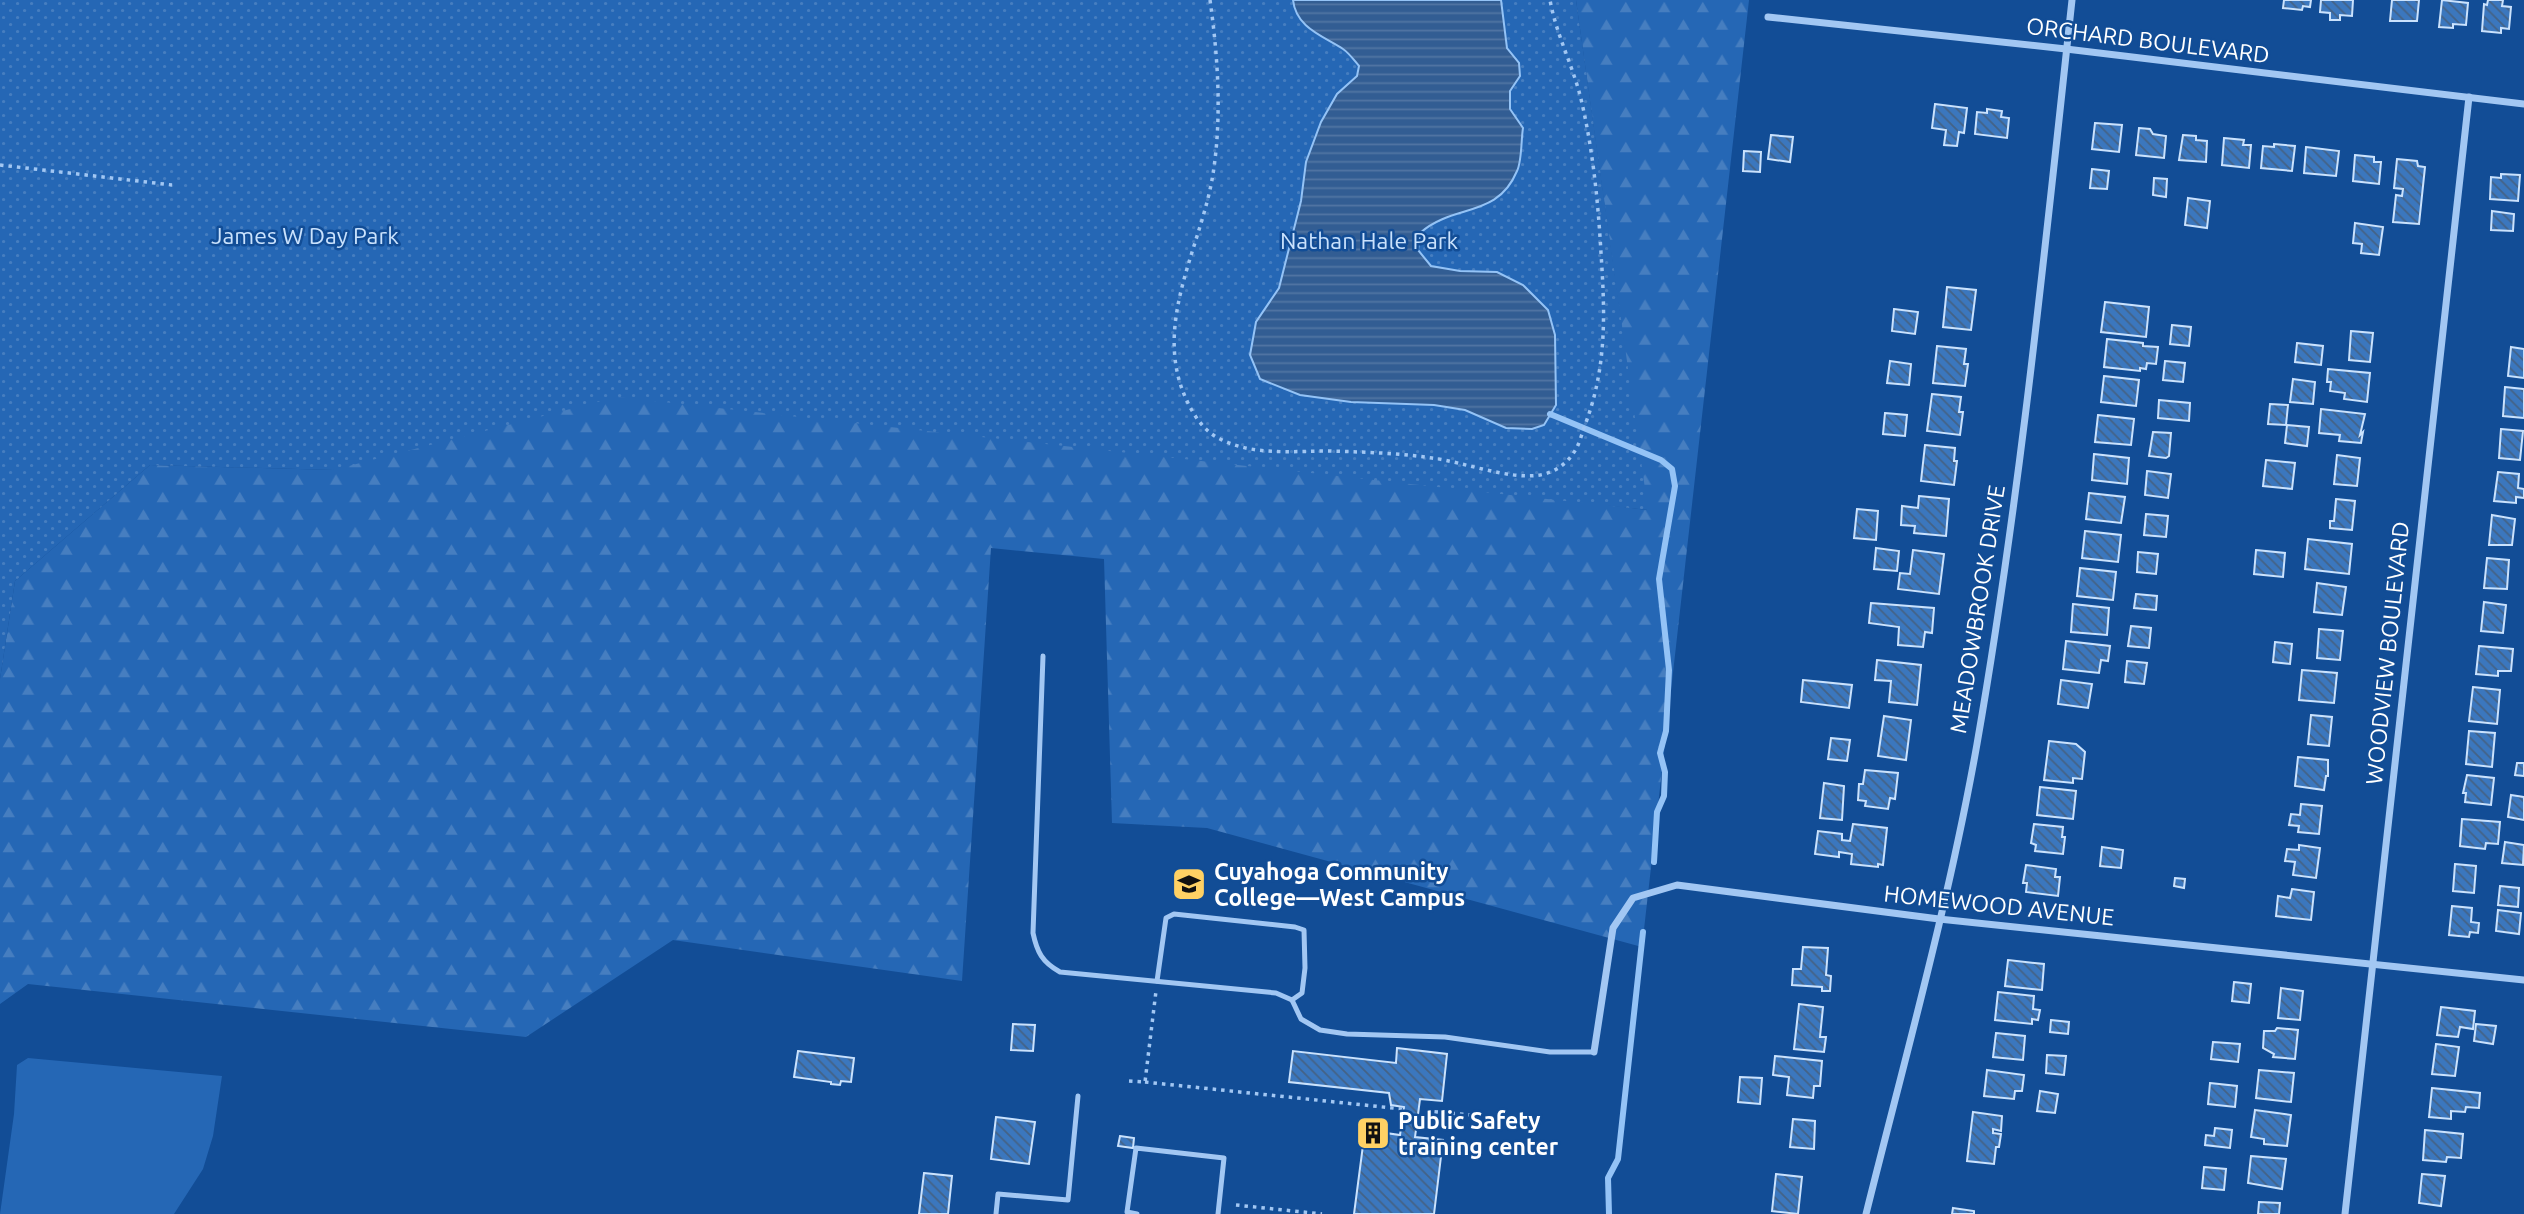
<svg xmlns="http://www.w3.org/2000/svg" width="2524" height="1214" viewBox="0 0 2524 1214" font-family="Ubuntu,sans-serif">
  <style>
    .grass { fill: #2567b5 }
    .forest { fill: url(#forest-firs) }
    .park { fill: url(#park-dots) }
    .water { fill: url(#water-rules); stroke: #94c3f6; stroke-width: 2 }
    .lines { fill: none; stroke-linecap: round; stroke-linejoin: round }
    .stream { stroke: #94c3f6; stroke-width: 6 }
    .building { fill: url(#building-back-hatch); stroke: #cae2fd; stroke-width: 2 }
    .path { stroke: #a2c7f3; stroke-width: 3.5; stroke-dasharray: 3.5 5; stroke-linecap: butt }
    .service { stroke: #a2c7f3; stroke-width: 5 }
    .minor { stroke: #a2c7f3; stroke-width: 7 }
    .labels { text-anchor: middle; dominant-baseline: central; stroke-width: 5; stroke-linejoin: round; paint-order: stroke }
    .street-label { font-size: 23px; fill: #fff; stroke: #124d96 }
    .park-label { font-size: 23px; fill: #cae2fd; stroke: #124d96 }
    .poi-label { font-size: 23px; font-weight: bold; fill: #fff; stroke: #124d96; text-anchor: start }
  </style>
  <defs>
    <pattern id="forest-firs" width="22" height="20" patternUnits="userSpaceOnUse" patternTransform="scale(1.75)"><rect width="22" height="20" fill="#2567b5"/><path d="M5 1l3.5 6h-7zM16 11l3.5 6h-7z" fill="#467ec0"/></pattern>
    <pattern id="park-dots" width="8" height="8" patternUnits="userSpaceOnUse" patternTransform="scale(1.75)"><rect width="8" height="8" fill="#2567b5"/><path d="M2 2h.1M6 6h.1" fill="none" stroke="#467ec0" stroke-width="1.8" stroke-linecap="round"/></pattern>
    <pattern id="water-rules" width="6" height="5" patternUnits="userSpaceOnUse" patternTransform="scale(1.75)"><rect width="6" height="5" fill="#325d93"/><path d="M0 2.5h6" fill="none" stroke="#5175a3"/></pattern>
    <pattern id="building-back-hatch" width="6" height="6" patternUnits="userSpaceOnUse" patternTransform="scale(1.75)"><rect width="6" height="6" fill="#3b77be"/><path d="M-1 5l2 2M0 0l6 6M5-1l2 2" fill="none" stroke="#446285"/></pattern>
  </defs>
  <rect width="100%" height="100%" fill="#124d96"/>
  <!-- grass -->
  <polygon class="grass" points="28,1058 222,1076 213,1136 203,1169 174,1214 0,1214 14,1114 17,1065"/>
  <!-- forest -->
  <polygon class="forest" points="1576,0 1749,0 1642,947 1207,828 1112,823 1104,559 991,548 962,981 673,940 526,1037 28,984 0,1004 0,679 15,581 150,465 333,470 367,345 1647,510"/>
  <!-- park -->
  <polygon class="park" points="0,0 1576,0 1648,510 617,397 333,470 150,465 15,581 0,679"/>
  <!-- water -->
  <path class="water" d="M1293,0H1501L1507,48L1519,63L1520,76L1510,91V109L1523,128C1521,140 1522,161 1517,171C1497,219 1454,203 1420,233L1418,250L1431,266L1460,271L1497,272L1523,285L1548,310L1555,335L1556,405L1544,425L1532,429L1506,428L1465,410L1434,405L1351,402L1300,395L1260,379L1250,355L1256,322L1279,288L1301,201L1306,162L1321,122L1337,94L1357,76L1359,66C1354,60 1349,53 1343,49C1323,36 1296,28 1293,0Z"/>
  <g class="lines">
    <!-- stream -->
    <g class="stream">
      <polyline points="1550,414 1661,460 1672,469 1675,486 1659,579 1669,670 1666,731 1660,753 1665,772 1664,796 1657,812 1654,862"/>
      <polyline points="1609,1214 1608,1178 1618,1159 1643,932"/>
    </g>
  </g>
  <!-- building -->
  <g class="building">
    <polygon points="2284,0 2311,0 2310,7 2303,6 2302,10 2283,8"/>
    <polygon points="2321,0 2353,0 2352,16 2340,15 2340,20 2330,20 2330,13 2320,12"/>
    <polygon points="2392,0 2419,0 2417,21 2390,21"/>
    <polygon points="2442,0 2468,3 2466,25 2453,24 2453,28 2439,27"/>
    <polygon points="2488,0 2503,0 2502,6 2511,7 2509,29 2501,28 2501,33 2482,31 2484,4 2487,5"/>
    <polygon points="1935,104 1967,108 1964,133 1959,132 1957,146 1944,145 1946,130 1932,128"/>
    <polygon points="1987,109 2002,111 2001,117 2009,118 2007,138 1975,134 1977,112 1987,113"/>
    <polygon points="2095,123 2122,125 2119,152 2092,149"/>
    <polygon points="2139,128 2150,129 2153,134 2166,136 2164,158 2136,155"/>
    <polygon points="1771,135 1793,137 1790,162 1768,159"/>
    <polygon points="2183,135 2196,136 2196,140 2207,141 2206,162 2179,160"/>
    <polygon points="2224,138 2244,140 2243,145 2251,145 2249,168 2222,165"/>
    <polygon points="2274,144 2295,146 2292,171 2261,168 2263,146 2274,147"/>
    <polygon points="2306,147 2339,151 2336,176 2304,173"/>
    <polygon points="1744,151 1761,152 1760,172 1743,171"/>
    <polygon points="2355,155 2374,157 2374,162 2381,162 2379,184 2353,181"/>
    <polygon points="2397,159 2417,161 2418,166 2425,167 2419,224 2393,222 2396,195 2402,196 2403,189 2394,188"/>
    <polygon points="2092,169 2109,171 2107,189 2090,188"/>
    <polygon points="2501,174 2520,175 2518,201 2490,199 2491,177 2501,178"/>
    <polygon points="2154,178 2167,179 2166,197 2153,195"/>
    <polygon points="2188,198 2210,201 2207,228 2185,225"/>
    <polygon points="2492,211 2514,214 2513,231 2491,230"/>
    <polygon points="2355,223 2383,227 2379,255 2361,253 2362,244 2353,243"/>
    <polygon points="1947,287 1976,290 1971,330 1943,327"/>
    <polygon points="2105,302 2149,307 2146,337 2101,332"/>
    <polygon points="1894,309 1918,312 1915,334 1892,331"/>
    <polygon points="2172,325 2191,327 2189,346 2170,344"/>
    <polygon points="2351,331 2373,333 2370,362 2349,360"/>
    <polygon points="2107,339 2143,343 2143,346 2158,347 2156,364 2147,363 2146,369 2140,368 2140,371 2104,367"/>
    <polygon points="2297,343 2323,346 2321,365 2295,362"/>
    <polygon points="1937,346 1966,349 1964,364 1968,364 1965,386 1933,383"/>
    <polygon points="2511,347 2524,349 2524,378 2508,376"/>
    <polygon points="1890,361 1911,364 1909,385 1887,383"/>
    <polygon points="2165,361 2185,363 2183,382 2163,380"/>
    <polygon points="2328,369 2370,373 2367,402 2344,399 2345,393 2330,391 2331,382 2327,382"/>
    <polygon points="2104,376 2139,380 2136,406 2101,402"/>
    <polygon points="2293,379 2315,382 2313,404 2290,402"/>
    <polygon points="2505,387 2524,389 2524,418 2503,416"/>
    <polygon points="1932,394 1961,397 1959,412 1963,412 1960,435 1927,431"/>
    <polygon points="2159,400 2190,403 2189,421 2158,418"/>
    <polygon points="2270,404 2288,405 2286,425 2268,424"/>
    <polygon points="2321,409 2365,414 2360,435 2363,432 2361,443 2339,441 2340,435 2319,433"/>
    <polygon points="1885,413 1907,415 1905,436 1883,434"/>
    <polygon points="2098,415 2134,419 2131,445 2095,442"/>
    <polygon points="2287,425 2309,427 2307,446 2285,443"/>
    <polygon points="2501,429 2523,431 2520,460 2499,458"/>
    <polygon points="2153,432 2171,433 2169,456 2166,458 2149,456"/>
    <polygon points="1925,445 1955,448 1954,461 1957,461 1954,485 1921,481"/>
    <polygon points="2094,454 2129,458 2127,484 2092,480"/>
    <polygon points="2337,455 2360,458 2357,486 2334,484"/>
    <polygon points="2266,460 2295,463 2292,489 2263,486"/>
    <polygon points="2147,471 2171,474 2168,498 2145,495"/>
    <polygon points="2498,472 2519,474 2518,488 2524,489 2524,498 2516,497 2516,503 2494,501"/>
    <polygon points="2089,493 2125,497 2121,523 2086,519"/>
    <polygon points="1919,496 1949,499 1946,536 1914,533 1915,526 1901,525 1902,506 1918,508"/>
    <polygon points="2336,499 2355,501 2352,530 2330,528 2330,521 2334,521"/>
    <polygon points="1857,509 1878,511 1876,540 1854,538"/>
    <polygon points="2146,514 2168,516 2166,537 2144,535"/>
    <polygon points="2492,515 2515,519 2512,545 2489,545"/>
    <polygon points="2085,531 2121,535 2118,562 2082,558"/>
    <polygon points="2308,539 2352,544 2349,574 2305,569"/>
    <polygon points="1876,548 1899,551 1897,571 1874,569"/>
    <polygon points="1913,550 1944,554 1939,594 1898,589 1900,573 1910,574"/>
    <polygon points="2256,550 2285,553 2283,577 2254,574"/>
    <polygon points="2138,552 2158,554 2156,574 2137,572"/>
    <polygon points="2487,558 2509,560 2507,589 2484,588"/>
    <polygon points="2080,568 2116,572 2113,600 2077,596"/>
    <polygon points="2317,583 2346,587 2342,615 2314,612"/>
    <polygon points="2136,594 2157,596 2156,610 2134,608"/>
    <polygon points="2484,602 2506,605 2503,633 2481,631"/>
    <polygon points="1871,603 1934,608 1932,633 1925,632 1923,647 1898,645 1899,627 1869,623"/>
    <polygon points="2073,604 2109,608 2107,635 2071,632"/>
    <polygon points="2131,626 2151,628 2149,648 2128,646"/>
    <polygon points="2319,629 2343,631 2340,660 2317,658"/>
    <polygon points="2066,641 2110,646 2108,661 2101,660 2099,673 2063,669"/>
    <polygon points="2275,642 2292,644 2290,664 2273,662"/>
    <polygon points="2479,646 2513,649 2511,671 2498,671 2498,676 2476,674"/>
    <polygon points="1877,660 1921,665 1917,705 1889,702 1891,681 1875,680"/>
    <polygon points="2127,661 2147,663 2144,684 2125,682"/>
    <polygon points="2302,670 2337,673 2334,703 2299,700"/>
    <polygon points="1803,680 1852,685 1849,708 1801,702"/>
    <polygon points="2061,680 2092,684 2088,708 2058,704"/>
    <polygon points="2473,687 2500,690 2497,724 2469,721"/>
    <polygon points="2311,715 2332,717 2329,746 2308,744"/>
    <polygon points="1884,716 1911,720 1906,760 1878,756"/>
    <polygon points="2469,731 2495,733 2492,767 2466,764"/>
    <polygon points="1831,738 1850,740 1847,761 1828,759"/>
    <polygon points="2049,741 2076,744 2085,752 2082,779 2073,778 2073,783 2044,780"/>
    <polygon points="2298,757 2328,760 2328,776 2326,776 2324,790 2295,786"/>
    <polygon points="2517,763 2524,763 2524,776 2515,775"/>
    <polygon points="1865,770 1898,773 1895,799 1890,798 1888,809 1865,806 1866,801 1858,800 1859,784 1863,784"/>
    <polygon points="2467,775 2494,778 2491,805 2465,802 2466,793 2463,793"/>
    <polygon points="1824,783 1844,786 1842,820 1820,818"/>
    <polygon points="2040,787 2076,791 2073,819 2037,815"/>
    <polygon points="2511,795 2524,797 2524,820 2508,817"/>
    <polygon points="2301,804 2322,806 2319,834 2298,832 2299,826 2289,825 2291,814 2300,815"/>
    <polygon points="2462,819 2500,822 2498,844 2486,843 2485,849 2460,846"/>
    <polygon points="1853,824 1887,828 1883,865 1878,864 1878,867 1851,864 1852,854 1839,852 1839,857 1815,854 1818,831 1842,834 1842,840 1850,841"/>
    <polygon points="2034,824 2063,827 2062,837 2065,837 2063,854 2035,851 2036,845 2031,843"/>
    <polygon points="2505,842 2524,845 2523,865 2502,863"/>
    <polygon points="2299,845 2320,848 2316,878 2293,875 2295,862 2285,861 2287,849 2299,850"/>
    <polygon points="2102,847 2123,850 2121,868 2100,866"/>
    <polygon points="2455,864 2476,866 2474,893 2453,891"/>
    <polygon points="2026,865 2056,869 2055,877 2060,877 2058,896 2026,892 2027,883 2023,883"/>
    <polygon points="2175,878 2185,879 2184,888 2174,886"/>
    <polygon points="2500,886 2519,888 2518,907 2498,905"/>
    <polygon points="2292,889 2314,892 2311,920 2276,916 2278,896 2290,898"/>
    <polygon points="2452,906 2472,908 2471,922 2479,923 2478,933 2470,932 2469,937 2449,935"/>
    <polygon points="2498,910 2521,913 2519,934 2496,931"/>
    <polygon points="1803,947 1828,948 1826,975 1831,976 1830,991 1822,991 1822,987 1792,985 1793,969 1801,969"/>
    <polygon points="2008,960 2044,964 2042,990 2005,986"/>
    <polygon points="2234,982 2251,984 2249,1003 2232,1001"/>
    <polygon points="2281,988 2303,991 2300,1020 2278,1018"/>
    <polygon points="1998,992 2034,996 2033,1009 2040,1010 2038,1020 2032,1019 2032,1024 1995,1020"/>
    <polygon points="1799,1004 1823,1007 1820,1037 1826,1037 1824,1052 1794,1049"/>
    <polygon points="2441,1007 2475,1011 2473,1029 2460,1027 2458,1037 2437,1035"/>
    <polygon points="2051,1020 2069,1022 2068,1034 2050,1032"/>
    <polygon points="1013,1024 1035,1025 1033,1051 1011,1050"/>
    <polygon points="2476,1024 2496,1026 2493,1044 2474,1041"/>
    <polygon points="2277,1028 2298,1030 2295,1059 2273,1057 2274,1054 2263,1048 2264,1031 2275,1031"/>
    <polygon points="1996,1033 2025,1036 2023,1060 1993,1057"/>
    <polygon points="2213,1042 2240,1044 2238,1062 2211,1059"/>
    <polygon points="2436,1044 2459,1047 2455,1076 2432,1074"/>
    <polygon points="1397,1048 1447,1054 1442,1101 1420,1099 1415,1137 1443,1140 1434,1214 1354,1214 1365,1130 1400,1135 1404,1107 1391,1105 1389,1093 1289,1082 1293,1051 1396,1063"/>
    <polygon points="798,1051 854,1058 851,1082 841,1081 840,1085 831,1084 831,1082 794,1077"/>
    <polygon points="2047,1055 2066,1056 2064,1075 2046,1073"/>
    <polygon points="1775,1056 1822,1061 1820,1086 1814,1086 1813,1098 1787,1095 1789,1077 1773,1075"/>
    <polygon points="1987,1070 2024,1075 2022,1091 2015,1091 2014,1099 1984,1096"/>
    <polygon points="2259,1070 2294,1073 2291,1102 2256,1098"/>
    <polygon points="1740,1077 1762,1078 1760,1104 1738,1102"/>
    <polygon points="2210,1083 2237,1086 2235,1107 2208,1104"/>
    <polygon points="2432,1088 2480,1093 2479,1108 2466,1107 2465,1112 2451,1111 2451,1119 2429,1117"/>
    <polygon points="2040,1091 2058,1094 2055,1113 2037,1111"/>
    <polygon points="2255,1110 2291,1115 2287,1146 2264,1144 2264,1139 2251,1137"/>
    <polygon points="1973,1112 2002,1116 2001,1131 1993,1129 1993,1133 2001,1134 1999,1147 1996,1147 1994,1164 1967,1161"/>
    <polygon points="996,1117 1035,1122 1029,1164 991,1159"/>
    <polygon points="1793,1119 1815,1121 1814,1149 1790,1147"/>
    <polygon points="2215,1128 2232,1130 2230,1148 2205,1145 2206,1135 2214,1136"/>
    <polygon points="2425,1130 2463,1134 2461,1158 2447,1157 2446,1162 2423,1160"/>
    <polygon points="1120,1136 1134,1138 1133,1148 1118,1146"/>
    <polygon points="2251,1156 2286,1159 2282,1189 2248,1183"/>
    <polygon points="2204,1167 2226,1169 2224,1190 2202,1188"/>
    <polygon points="924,1173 952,1176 948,1214 919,1214"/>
    <polygon points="1776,1174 1802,1177 1798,1214 1772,1211"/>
    <polygon points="2422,1174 2445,1176 2441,1206 2419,1203"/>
    <polygon points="2259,1202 2280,1203 2279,1214 2258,1214"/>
    <polygon points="1953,1208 1974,1211 1974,1214 1952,1214"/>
  </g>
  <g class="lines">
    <!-- path -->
    <g class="path">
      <path d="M1210,0C1218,57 1222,117 1213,174C1202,244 1156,317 1182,389C1189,408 1201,430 1220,439C1254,456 1291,451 1328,451C1363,452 1398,453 1432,458C1464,462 1508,480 1540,475C1556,472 1568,463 1576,449C1580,442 1582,433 1585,425C1607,367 1605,314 1601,253C1598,201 1593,150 1581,99C1573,66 1556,34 1550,0"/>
      <polyline points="0,165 172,185"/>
      <polyline points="1129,1081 1145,1082 1156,991"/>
      <polyline points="1145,1082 1402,1109"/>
      <polyline points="1426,1111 1484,1116"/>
      <polyline points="1236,1205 1322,1214"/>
    </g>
    <!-- service -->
    <g class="service">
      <path d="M1043,656L1033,933C1037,952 1042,962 1060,972L1276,993L1292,1000L1301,1019L1320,1030L1347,1034L1445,1037L1550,1052H1594"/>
      <polyline points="1157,981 1166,918 1174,914 1295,927 1304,930 1305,968 1302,993 1292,1000"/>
      <polyline points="996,1214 998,1194 1068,1200 1078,1096"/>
      <polyline points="1137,1214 1127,1212 1136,1148 1224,1158 1218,1214"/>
    </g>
    <!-- minor -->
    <g class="minor">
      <polyline points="1768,17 2066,49 2524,104"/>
      <polyline points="1594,1052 1613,928 1633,898 1677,885 1939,919 2524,980"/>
      <path d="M1866,1214C1905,1058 1949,902 1977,744C2020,498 2045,248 2072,0"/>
      <polyline points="2345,1214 2469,97"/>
    </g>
  </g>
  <!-- icons -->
  <defs>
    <g id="university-square" transform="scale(1.75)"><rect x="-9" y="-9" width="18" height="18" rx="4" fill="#ffd164" stroke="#124d96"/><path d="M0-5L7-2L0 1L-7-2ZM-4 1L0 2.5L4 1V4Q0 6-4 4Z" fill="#111"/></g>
    <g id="building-square" transform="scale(1.75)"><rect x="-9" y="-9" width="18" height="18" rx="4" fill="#ffd164" stroke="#124d96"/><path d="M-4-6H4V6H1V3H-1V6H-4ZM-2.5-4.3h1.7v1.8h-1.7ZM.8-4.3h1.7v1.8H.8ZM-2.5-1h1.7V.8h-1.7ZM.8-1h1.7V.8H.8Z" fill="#111"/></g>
  </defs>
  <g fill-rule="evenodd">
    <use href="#university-square" x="1189" y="884"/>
    <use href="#building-square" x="1373" y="1133"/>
  </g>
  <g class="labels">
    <!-- street labels -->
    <g class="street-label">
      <text transform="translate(2148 40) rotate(7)">ORCHARD BOULEVARD</text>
      <text transform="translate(1977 609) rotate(-81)">MEADOWBROOK DRIVE</text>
      <text transform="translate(2387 653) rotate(-84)">WOODVIEW BOULEVARD</text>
      <text transform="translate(1999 905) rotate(6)">HOMEWOOD AVENUE</text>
    </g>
    <!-- park labels -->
    <g class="park-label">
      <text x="305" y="235">James W Day Park</text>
      <text x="1369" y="240">Nathan Hale Park</text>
    </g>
    <!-- poi labels -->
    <g class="poi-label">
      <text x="1214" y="871">Cuyahoga Community<tspan x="1214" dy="26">College—West Campus</tspan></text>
      <text x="1398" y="1120">Public Safety<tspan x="1398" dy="26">training center</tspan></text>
    </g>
  </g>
</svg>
